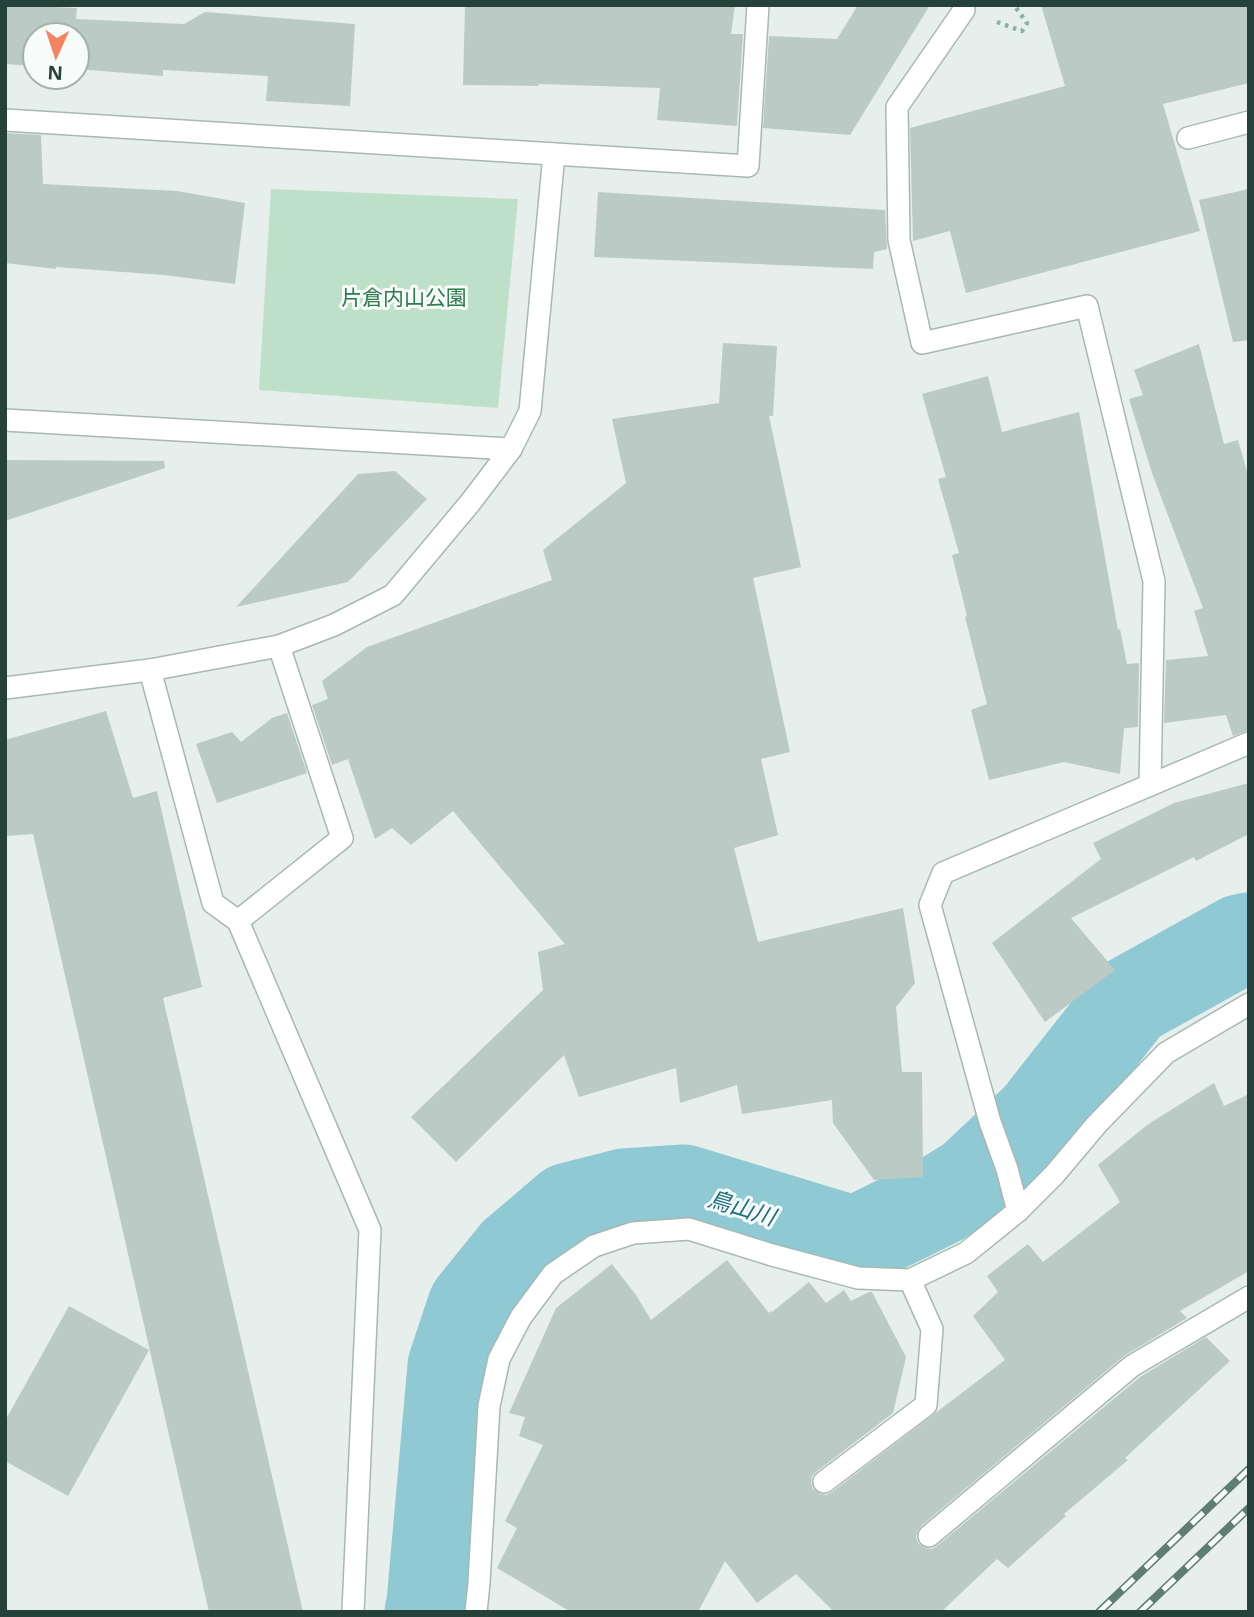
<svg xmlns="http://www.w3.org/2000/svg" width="1254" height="1617" viewBox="0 0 1254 1617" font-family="'Open Sans','Noto Sans JP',sans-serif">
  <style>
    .park { fill: #bfe0c8 }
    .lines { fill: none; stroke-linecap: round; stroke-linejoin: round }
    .river { stroke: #8ec9d4; stroke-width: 91 }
    .building { fill: #bbcac4 }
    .minor-casing { stroke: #a8b8b2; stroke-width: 24 }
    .path { stroke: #86b3a5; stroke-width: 4.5; stroke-dasharray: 3.5 5; stroke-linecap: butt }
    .minor { stroke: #fff; stroke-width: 21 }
    .rail-casing { stroke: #5f7d75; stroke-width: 8 }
    .rail { stroke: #f7fbf9; stroke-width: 5; stroke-dasharray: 16; stroke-linecap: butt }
    .labels { text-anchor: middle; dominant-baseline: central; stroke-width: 6; stroke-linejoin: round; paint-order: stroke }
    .park-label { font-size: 21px; fill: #2d7a4b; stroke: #f7fbf9 }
    .water-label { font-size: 23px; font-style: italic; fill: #1c6f80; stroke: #f7fbf9 }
  </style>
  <rect width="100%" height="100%" fill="#e6efeb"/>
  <!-- park -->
  <polygon class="park" points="271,189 518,199 498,408 259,390"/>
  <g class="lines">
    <!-- river -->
    <polyline class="river" points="430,1612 432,1603 453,1366 473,1306 515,1254 569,1208 624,1194 684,1190 855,1242 940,1200 972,1180 1038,1118 1130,1001 1240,940 1249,938"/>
  </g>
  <!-- building -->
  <g class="building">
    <polygon points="5,5 77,8 76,19 184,24 205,12 355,24 350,106 266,101 268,76 163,70 163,76 77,69 77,35 35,35 35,66 5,64"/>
    <polygon points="465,5 735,5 731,34 743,34 737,126 657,120 660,88 539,84 539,86 463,85"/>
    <polygon points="858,5 930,5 850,135 763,128 769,36 837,39"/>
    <polygon points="1041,5 1249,5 1249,83 1163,104 1200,231 966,293 950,231 913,241 910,128 1065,86"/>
    <polygon points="5,133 41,135 43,184 177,191 245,203 235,284 164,275 56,267 56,269 5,263"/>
    <polygon points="1249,189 1249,340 1233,342 1199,200"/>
    <polygon points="598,192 885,210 887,249 874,252 873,269 594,257"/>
    <polygon points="723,343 777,346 773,416 769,416 801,567 753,578 790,752 761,759 778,835 734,848 758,942 903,908 915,983 896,1007 902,1072 922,1072 923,1177 874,1180 833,1123 832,1100 742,1114 737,1085 680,1103 676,1068 579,1097 564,1055 456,1162 411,1117 543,990 538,952 565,944 453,811 411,845 392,828 375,839 348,759 332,765 312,705 328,699 322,681 367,647 552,580 543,550 626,483 612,419 719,403"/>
    <polygon points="1199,344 1224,444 1238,440 1249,479 1249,730 1233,736 1226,715 1164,723 1166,660 1208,656 1194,611 1203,608 1152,473 1129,399 1143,395 1134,370"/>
    <polygon points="988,376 1002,432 1079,412 1118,630 1120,629 1127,664 1139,663 1138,727 1124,728 1120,774 1064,762 989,780 971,710 987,704 965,617 967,616 952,555 959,553 938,479 946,477 922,394"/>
    <polygon points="5,460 164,461 165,468 5,521"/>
    <polygon points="395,471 427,499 348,582 236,607 358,474"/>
    <polygon points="106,711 133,798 157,791 202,987 163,998 303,1612 209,1612 33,834 5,836 5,740"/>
    <polygon points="287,713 307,773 217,803 196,744 232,732 241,742 272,718"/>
    <polygon points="1249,783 1249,834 1196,861 1194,857 1071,918 1115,970 1045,1022 992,943 1101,859 1093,843 1174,803"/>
    <polygon points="1214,1083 1224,1106 1249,1094 1249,1271 1180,1311 1187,1318 1124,1356 921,1526 917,1532 916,1538 919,1544 925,1548 932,1549 937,1546 1140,1377 1206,1337 1230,1361 1125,1458 1128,1460 1064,1514 1066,1516 1008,1568 997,1559 941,1612 834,1612 796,1574 757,1603 725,1561 698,1612 571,1612 497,1568 517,1528 505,1521 543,1445 519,1436 525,1417 509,1413 556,1308 612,1264 636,1295 651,1320 727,1260 769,1313 771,1311 772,1312 809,1282 826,1303 844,1290 851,1301 869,1292 872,1292 906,1357 893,1413 816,1472 812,1476 811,1483 813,1489 820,1494 826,1495 832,1492 1005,1360 973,1316 998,1292 987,1276 1028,1244 1043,1262 1120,1202 1098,1165 1147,1125"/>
    <polygon points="69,1306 149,1350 68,1496 5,1461 5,1421"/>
  </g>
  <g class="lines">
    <!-- minor casing -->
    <g class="minor-casing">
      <g id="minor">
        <polyline points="964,10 897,107 899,240 922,343 1087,306 1154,581 1150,785"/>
        <polyline points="5,120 748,166 758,5"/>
        <polyline points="1188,138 1249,122"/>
        <polyline points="5,420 511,449"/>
        <polyline points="150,670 213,903 238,921 370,1230 353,1612"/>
        <polyline points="5,688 150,670 279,646 334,625 393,595 470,503 511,449 530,411 554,154"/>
        <polyline points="238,921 342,838 279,646"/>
        <polyline points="1018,1211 1054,1175 1097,1124 1166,1053 1249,1004"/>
        <polyline points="824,1482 926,1405 932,1329 910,1280"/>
        <polyline points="929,1536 1132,1366 1249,1297"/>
        <polyline points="476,1612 479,1583 489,1406 499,1359 521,1317 553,1274 594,1246 633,1233 689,1229 772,1255 858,1278 910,1280 966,1253 1018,1211 1007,1169 990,1122 930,905 943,873 1249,743"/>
      </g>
    </g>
    <!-- path -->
    <polyline class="path" points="997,22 1022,31 1027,23 1014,5"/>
    <!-- minor -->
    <use href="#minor" class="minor"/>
    <!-- rail casing -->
    <g class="rail-casing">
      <g id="rail">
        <polyline points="1099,1612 1249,1469"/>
        <polyline points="1140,1612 1249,1508"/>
      </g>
    </g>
    <!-- rail -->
    <use href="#rail" class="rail"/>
  </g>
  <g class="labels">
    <!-- park labels -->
    <g class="park-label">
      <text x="404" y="297">片倉内山公園</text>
    </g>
    <!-- water labels -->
    <g class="water-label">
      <text transform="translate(742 1207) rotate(17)">鳥山川</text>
    </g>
  </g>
  <!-- border -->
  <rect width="1254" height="1617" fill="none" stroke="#24423a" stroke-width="14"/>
  <!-- north arrow -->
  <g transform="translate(56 56) rotate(183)"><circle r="33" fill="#f7fbf9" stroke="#a3b1ad" stroke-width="2"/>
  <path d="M0-5L12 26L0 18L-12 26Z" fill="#f4845f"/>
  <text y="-10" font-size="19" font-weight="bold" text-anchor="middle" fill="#24423a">N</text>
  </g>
</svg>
